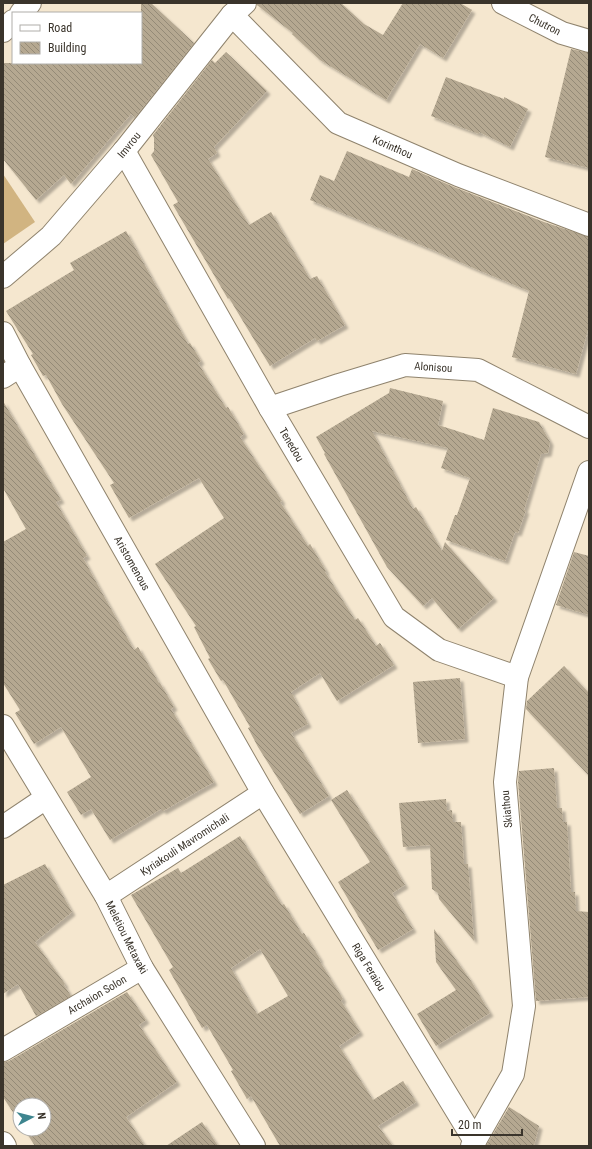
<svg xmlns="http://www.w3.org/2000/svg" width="592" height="1149" viewBox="0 0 592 1149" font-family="'Roboto Condensed',sans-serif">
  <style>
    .green { fill: #d1b481 }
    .building { fill: url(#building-back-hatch); fill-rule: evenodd; filter: url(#shadow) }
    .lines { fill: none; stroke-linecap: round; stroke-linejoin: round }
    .minor-casing { stroke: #8f836d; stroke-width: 24 }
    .minor { stroke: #fff; stroke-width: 22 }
    .labels { text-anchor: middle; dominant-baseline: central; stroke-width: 3.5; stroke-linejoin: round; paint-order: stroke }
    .street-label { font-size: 11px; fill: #3a342b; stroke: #fff }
  </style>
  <defs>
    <pattern id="building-back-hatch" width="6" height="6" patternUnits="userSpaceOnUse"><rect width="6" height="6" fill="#b5a891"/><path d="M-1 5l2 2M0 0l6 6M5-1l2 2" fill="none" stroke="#948a77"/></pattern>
    <filter id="shadow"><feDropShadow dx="3.5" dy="3.5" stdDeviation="1" flood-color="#0004"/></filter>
  </defs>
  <rect width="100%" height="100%" fill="#f5e7cf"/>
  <!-- green -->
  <polygon class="green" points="3,174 35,222 3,244"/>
  <!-- building -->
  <g class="building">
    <polygon points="141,3 151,3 194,43 135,117 131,114 71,184 64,175 36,200 3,159 3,63 141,63"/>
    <polygon points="257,3 341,3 364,24 383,35 403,3 460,3 472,10 443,58 420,44 386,100 320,60 292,34 293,33 257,5"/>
    <polygon points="571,49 589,53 589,168 545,157"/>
    <polygon points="226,52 267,91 214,147 217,153 208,159 249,225 271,212 310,279 317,276 345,325 317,341 315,338 270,366 229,298 228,299 173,205 178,202 151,155 154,151 154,138 153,135 212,60 215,63"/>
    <polygon points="446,77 504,99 504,97 528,109 510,147 479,132 479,134 431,116"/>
    <polygon points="347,151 409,177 412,169 454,187 544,222 589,237 589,326 576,374 512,357 529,291 478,270 433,250 310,200 320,175 334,181"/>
    <polygon points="126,231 188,344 190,343 201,361 198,363 226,408 228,407 244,434 240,437 282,501 280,502 308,546 310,544 326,571 325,572 355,620 358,618 376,646 380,643 394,665 337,701 320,673 291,692 308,724 291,733 329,796 300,814 258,747 248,728 250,727 223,680 221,681 208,659 210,658 194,627 196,626 155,564 224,518 199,478 129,518 110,485 114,483 62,404 46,375 43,376 31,355 33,354 6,311 74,270 70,263"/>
    <polygon points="390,388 443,401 438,425 454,430 484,440 493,408 539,422 550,442 548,453 541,454 524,510 526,510 518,533 515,532 505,561 446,540 455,515 457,515 470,478 441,468 448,448 372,431 413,509 416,507 442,551 445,542 494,598 458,629 432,598 423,606 387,567 324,454 325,453 316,437 389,393"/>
    <polygon points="3,401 61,500 56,502 87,556 83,558 106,600 134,650 138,647 159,683 160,683 174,707 171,709 214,782 163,811 161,809 110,840 91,809 81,815 67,792 91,777 61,727 34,744 15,713 20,710 3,683 3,542 26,529 3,488"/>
    <polygon points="574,552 589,556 589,615 556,605"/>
    <polygon points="564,666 589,693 589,776 526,709 527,701"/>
    <polygon points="460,678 465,739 418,743 413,682"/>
    <polygon points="554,768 557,808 562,808 563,822 567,822 571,892 575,892 576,911 589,912 589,997 536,1001 518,782 519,771"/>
    <polygon points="347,790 384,849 405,885 392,893 413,929 378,950 338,882 370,862 331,800"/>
    <polygon points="446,799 447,811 452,810 453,822 461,822 464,864 468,864 474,941 439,899 438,893 432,889 430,845 403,847 399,803"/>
    <path d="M240,836L282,905L284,904L302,934L304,933L320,959L319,960L343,999L341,1001L360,1032L339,1046L373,1100L403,1081L416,1102L378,1126L393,1146H280L251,1096L247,1099L231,1071L233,1070L207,1025L202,1028L169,970L173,967L131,895L178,868L181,873ZM260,949L288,996L257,1014L231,968Z"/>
    <polygon points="45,864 72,912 35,942 65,984 64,985 71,996 36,1016 18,984 3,994 3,885"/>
    <polygon points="434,929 471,981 490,1013 436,1046 417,1014 456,990 436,962"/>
    <polygon points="127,992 146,1020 139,1025 177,1082 126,1117 145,1146 35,1146 24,1129 44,1129 44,1105 20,1105 20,1123 3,1097 3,1062 9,1061"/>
    <polygon points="509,1107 539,1126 534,1146 486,1146"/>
    <polygon points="202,1122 218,1146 166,1146"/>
  </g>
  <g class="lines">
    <!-- minor casing -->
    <g class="minor-casing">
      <g id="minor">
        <path id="s1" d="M503,3L562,33L589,41"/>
        <polyline points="21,13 30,3"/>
        <path id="s2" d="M232,15L338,123L458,175L589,225"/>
        <polyline points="3,31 13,21"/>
        <path id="s3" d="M124,151L270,408L394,617L439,650L517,677"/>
        <path id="s4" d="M3,277L51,236L124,151L232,15L245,3"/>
        <path id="s5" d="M3,333L20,366L263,793L475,1141"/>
        <polyline points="3,377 20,366"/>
        <path id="s6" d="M270,408L339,385L405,365L478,370L589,427"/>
        <path id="s7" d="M3,726L106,896L142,968L254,1146"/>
        <polyline points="3,827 46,798"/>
        <path id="s8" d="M106,896L263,793"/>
        <path id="s9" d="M3,1050L142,968"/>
        <polyline points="3,1143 5,1146"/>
        <polyline points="472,1146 513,1074 524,1006 505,782 517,677 589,472"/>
      </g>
    </g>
    <!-- minor -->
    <use href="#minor" class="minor"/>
  </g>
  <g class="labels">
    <!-- street labels -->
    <g class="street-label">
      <text stroke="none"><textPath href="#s1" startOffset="47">Chutron</textPath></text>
      <text stroke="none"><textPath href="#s4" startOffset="183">Imvrou</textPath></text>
      <text stroke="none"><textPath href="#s2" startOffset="211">Korinthou</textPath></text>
      <text stroke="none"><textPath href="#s6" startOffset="170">Alonisou</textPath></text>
      <text stroke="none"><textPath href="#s3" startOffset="338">Tenedou</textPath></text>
      <text stroke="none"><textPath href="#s5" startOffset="264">Aristomenous</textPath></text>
      <text transform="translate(507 809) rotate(-95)">Skiathou</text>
      <text stroke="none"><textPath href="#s8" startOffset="94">Kyriakouli Mavromichali</textPath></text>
      <text stroke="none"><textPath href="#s7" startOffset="245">Meletiou Metaxaki</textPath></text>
      <text stroke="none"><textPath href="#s5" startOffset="732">Riga Feraiou</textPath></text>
      <text stroke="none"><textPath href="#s9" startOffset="109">Archaion Solon</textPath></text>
    </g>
  </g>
  <!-- border -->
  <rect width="592" height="1149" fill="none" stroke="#3a342b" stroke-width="8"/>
  <!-- legend -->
  <rect x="12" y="12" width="130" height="52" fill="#ffffff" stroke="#b0aeaa"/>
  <rect x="20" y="25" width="20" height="6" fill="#ffffff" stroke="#b0aeaa"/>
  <text x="48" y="32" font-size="12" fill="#3a342b">Road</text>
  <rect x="20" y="42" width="20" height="12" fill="url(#building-back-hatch)" stroke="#b0aeaa"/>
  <text x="48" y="52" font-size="12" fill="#3a342b">Building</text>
  <!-- north arrow -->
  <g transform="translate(32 1117) rotate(83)"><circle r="19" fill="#ffffff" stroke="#b0aeaa"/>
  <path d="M0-3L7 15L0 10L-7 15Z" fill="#3e858f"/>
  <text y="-6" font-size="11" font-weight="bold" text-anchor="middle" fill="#3a342b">N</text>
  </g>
  <!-- scale -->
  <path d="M452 1129v6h70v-6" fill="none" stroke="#3a342b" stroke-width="2"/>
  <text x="458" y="1129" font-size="12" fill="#3a342b" stroke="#ffffff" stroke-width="3" paint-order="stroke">20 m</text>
</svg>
